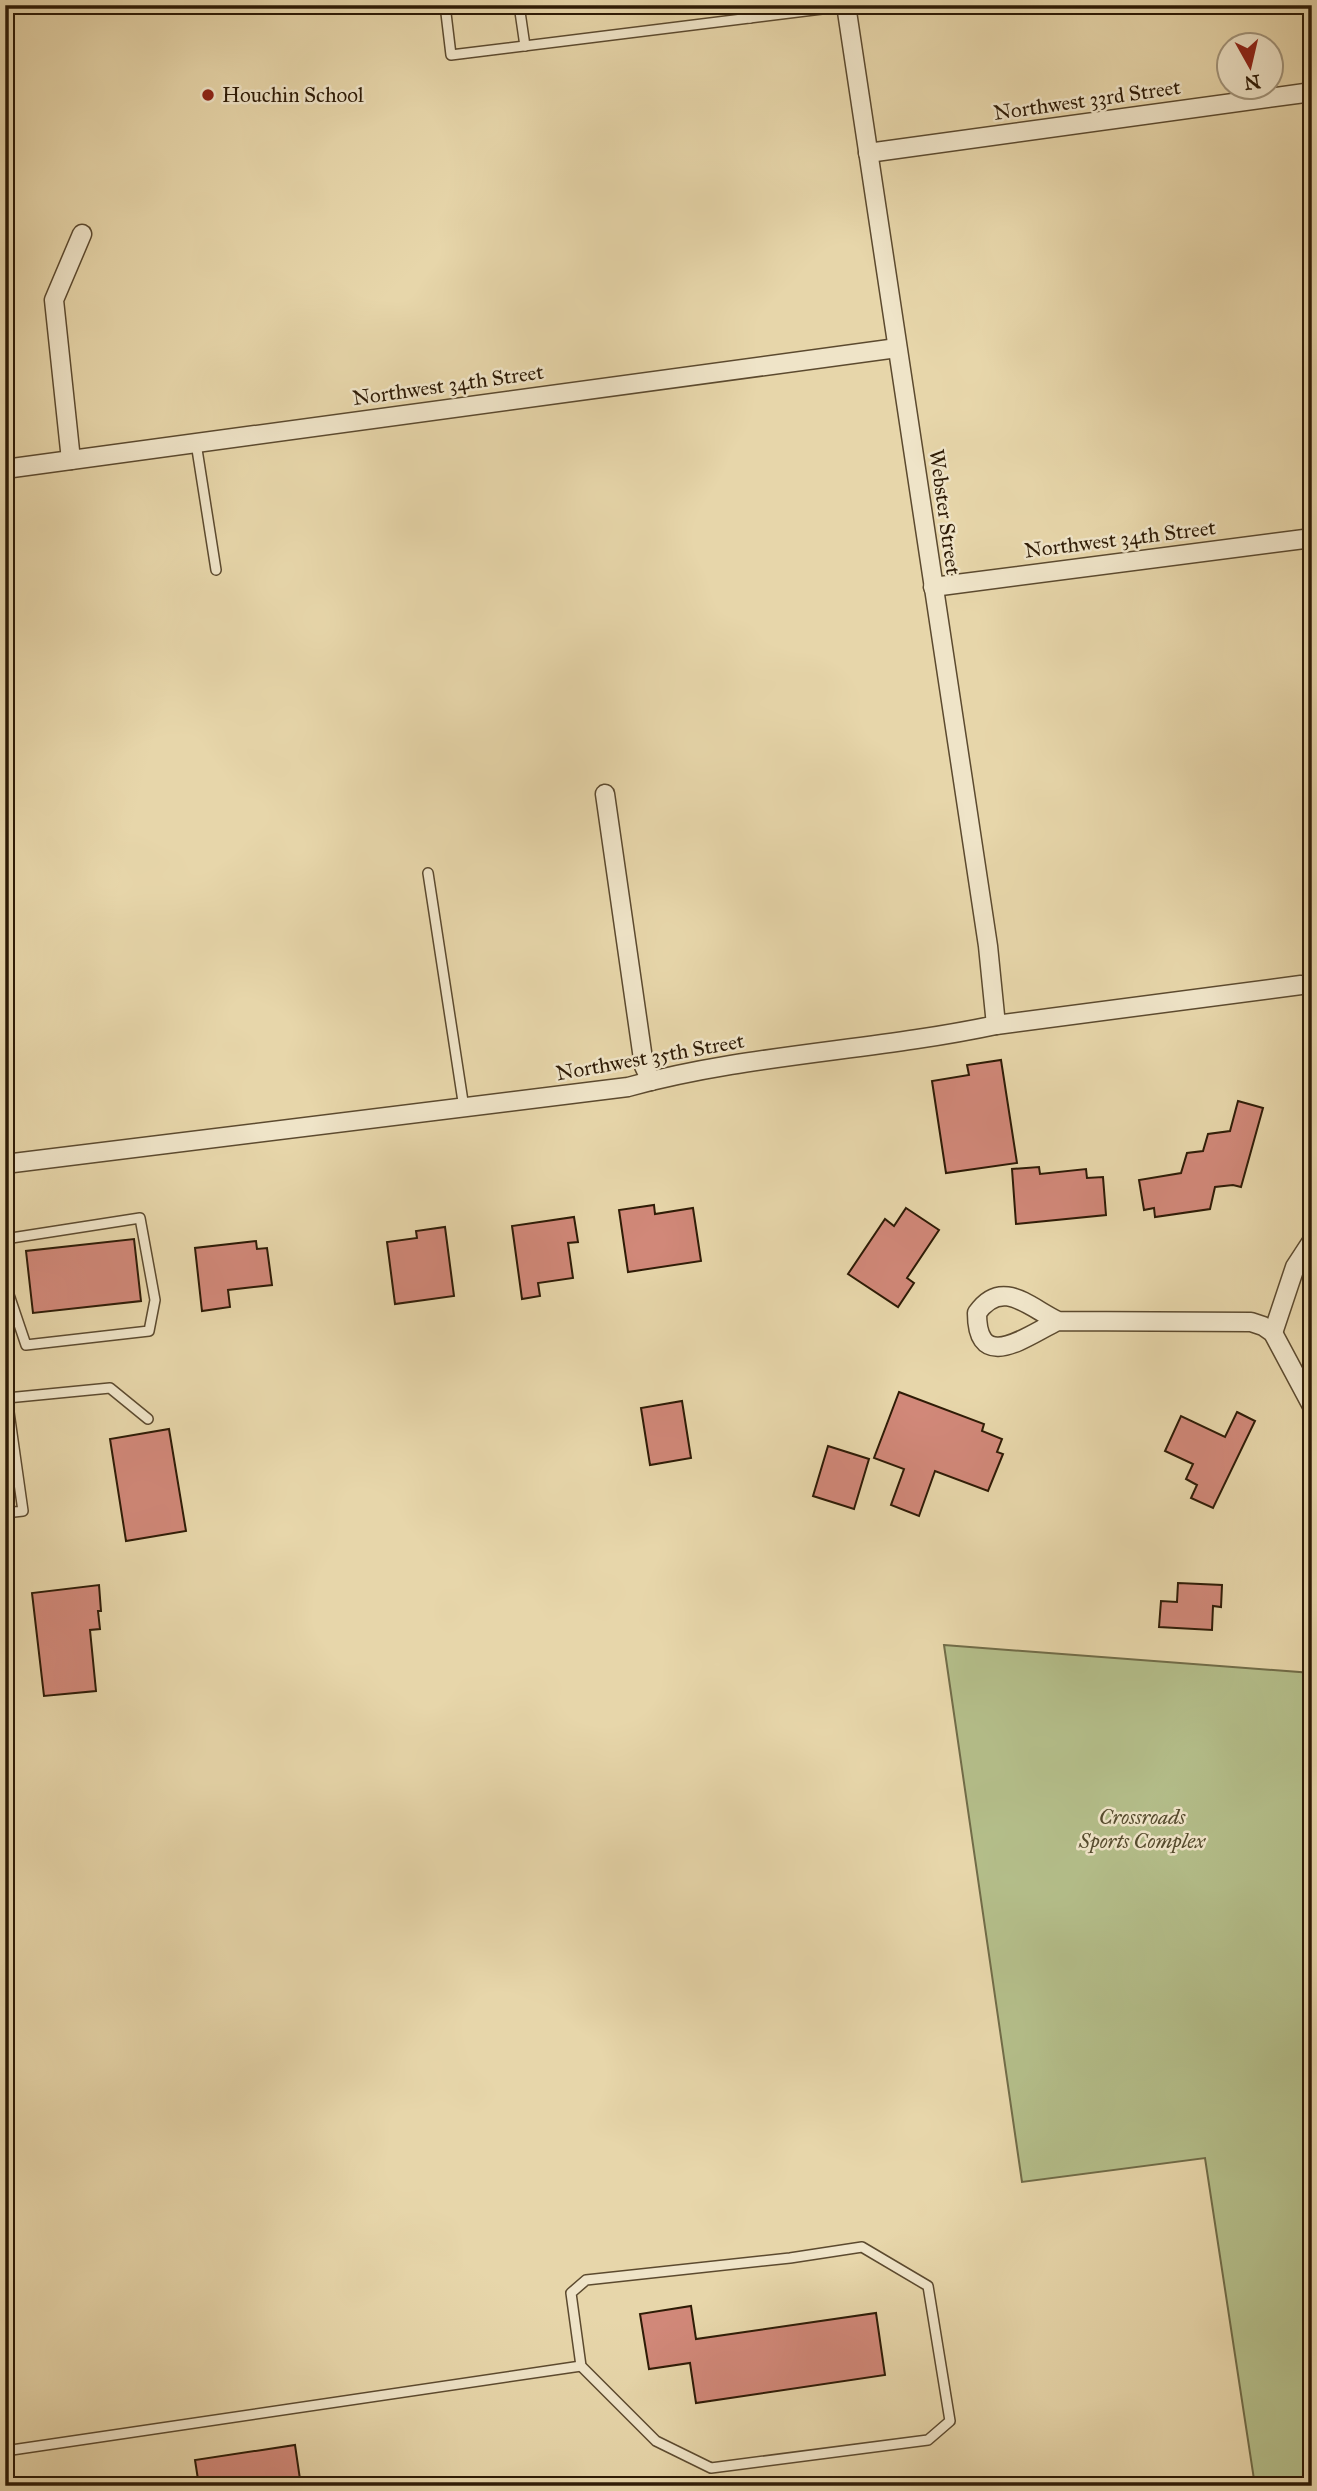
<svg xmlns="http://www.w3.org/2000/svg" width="1317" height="2491" viewBox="0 0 1317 2491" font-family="'IM FELL Great Primer',serif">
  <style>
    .green { fill: #b4be8a; stroke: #716c48; stroke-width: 2 }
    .building { fill: #d18879; stroke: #2e1b06; stroke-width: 2 }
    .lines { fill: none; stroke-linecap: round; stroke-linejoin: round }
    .lane-casing { stroke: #5c4a2f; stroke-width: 12 }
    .street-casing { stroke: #5c4a2f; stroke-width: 21 }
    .lane { stroke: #efe4c8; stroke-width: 9 }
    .street { stroke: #efe4c8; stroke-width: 18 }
    .poi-dot { fill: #8f2418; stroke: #efe4c8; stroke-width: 2.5 }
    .labels { text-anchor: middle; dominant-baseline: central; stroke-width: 5; stroke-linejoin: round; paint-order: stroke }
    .poi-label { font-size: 21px; fill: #2e1b06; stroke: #efe4c8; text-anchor: start }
    .street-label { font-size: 21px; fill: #2e1b06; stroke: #efe4c8 }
    .park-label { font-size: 21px; font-style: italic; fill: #564c2e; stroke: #efe4c8 }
  </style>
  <rect width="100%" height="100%" fill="#e7d6aa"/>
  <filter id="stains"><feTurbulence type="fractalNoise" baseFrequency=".00286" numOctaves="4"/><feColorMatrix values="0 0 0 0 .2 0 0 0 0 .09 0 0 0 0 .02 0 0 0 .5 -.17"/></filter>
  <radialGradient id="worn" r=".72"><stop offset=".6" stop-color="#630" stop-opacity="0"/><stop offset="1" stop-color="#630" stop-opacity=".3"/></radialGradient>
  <!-- green -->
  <polygon class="green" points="944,1645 1312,1673 1312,2486 1255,2486 1205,2158 1022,2182"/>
  <!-- building -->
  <g class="building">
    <polygon points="1001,1060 1017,1163 946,1173 932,1081 969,1075 967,1065"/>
    <polygon points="1238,1101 1263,1108 1241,1187 1233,1185 1215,1187 1210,1209 1155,1217 1154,1208 1144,1210 1139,1180 1181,1173 1187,1153 1203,1151 1208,1134 1230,1131"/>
    <polygon points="1039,1167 1040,1174 1086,1169 1087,1178 1103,1177 1106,1215 1016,1224 1012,1169"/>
    <polygon points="654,1205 655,1214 693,1208 701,1261 628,1272 619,1210"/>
    <polygon points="906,1208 939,1230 907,1278 914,1283 898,1307 848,1274 885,1219 894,1226"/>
    <polygon points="574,1217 578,1242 568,1243 573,1278 538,1283 540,1296 522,1299 512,1226"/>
    <polygon points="445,1227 454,1296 395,1304 387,1242 417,1238 416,1231"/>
    <polygon points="134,1239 141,1301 33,1313 26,1251"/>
    <polygon points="256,1241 257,1249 267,1248 272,1285 228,1290 230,1307 202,1311 195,1248"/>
    <polygon points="899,1392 984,1424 982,1431 1002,1439 997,1452 1003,1454 988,1491 935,1471 919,1516 891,1505 904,1469 874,1458"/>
    <polygon points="682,1401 691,1458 650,1465 641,1408"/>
    <polygon points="1237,1412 1255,1421 1213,1508 1191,1498 1197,1485 1186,1479 1193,1464 1165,1451 1181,1416 1225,1437"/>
    <polygon points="169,1429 186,1531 126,1541 110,1439"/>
    <polygon points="828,1446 869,1459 854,1509 813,1496"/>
    <polygon points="1178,1583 1222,1585 1221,1607 1213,1606 1212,1630 1159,1627 1161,1601 1177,1602"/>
    <polygon points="99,1585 101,1611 98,1611 100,1629 90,1630 96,1691 44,1696 32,1593"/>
    <polygon points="691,2306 696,2339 876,2313 885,2375 696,2403 690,2363 649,2369 640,2314"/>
    <polygon points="295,2445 301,2486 199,2486 195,2460"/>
  </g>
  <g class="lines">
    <!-- lane casing -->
    <g class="lane-casing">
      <g id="lane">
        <polyline points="445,5 451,55 846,6"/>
        <polyline points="519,5 525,46"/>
        <polyline points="748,5 750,18"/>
        <polyline points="196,443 216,570"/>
        <polyline points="428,873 464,1108"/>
        <polyline points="5,1239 140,1218 155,1300 149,1331 26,1345 5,1283"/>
        <polyline points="5,1513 23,1511 7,1398 110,1388 148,1419"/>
        <polygon points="862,2247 928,2286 950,2421 928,2440 711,2468 656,2441 581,2366 571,2293 586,2280 790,2258"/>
        <polyline points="5,2451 581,2366"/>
      </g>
    </g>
    <!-- street casing -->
    <g class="street-casing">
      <g id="street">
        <polyline points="846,5 988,946 996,1025"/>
        <polyline points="868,153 1312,92"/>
        <polyline points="71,460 54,300 82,234"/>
        <polyline points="5,469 897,348"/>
        <polyline points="933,587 1312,538"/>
        <polyline points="605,794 644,1066 651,1081"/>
        <path d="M5,1164L628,1087C748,1054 874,1051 996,1025L1301,985"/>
        <path d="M1058,1321C1030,1308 1002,1277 977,1313C977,1376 1029,1334 1058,1321L1251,1322L1263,1326L1273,1333L1312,1406"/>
        <polyline points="1273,1333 1295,1267 1312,1241"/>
      </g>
    </g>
    <!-- lane -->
    <use href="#lane" class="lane"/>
    <!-- street -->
    <use href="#street" class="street"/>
  </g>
  <!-- markers -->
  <circle class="poi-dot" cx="208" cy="95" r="7"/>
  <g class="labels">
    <!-- poi labels -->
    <g class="poi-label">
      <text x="222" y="95">Houchin School</text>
    </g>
    <!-- street labels -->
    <g class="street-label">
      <text transform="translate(1087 100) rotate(-8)">Northwest 33rd Street</text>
      <text transform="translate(448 385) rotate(-8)">Northwest 34th Street</text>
      <text transform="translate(945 512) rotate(82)">Webster Street</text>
      <text transform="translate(1120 539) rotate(-7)">Northwest 34th Street</text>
      <text transform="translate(650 1057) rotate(-10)">Northwest 35th Street</text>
    </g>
    <!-- park labels -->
    <g class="park-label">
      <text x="1142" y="1817">Crossroads<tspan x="1142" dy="24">Sports Complex</tspan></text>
    </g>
  </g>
  <!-- margin -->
  <rect width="1317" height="2491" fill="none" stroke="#e7d6aa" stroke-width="28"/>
  <rect x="7" y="7" width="1303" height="2477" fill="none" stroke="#2e1b06" stroke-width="3.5"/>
  <rect x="14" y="14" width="1289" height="2463" fill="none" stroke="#2e1b06" stroke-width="2"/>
  <!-- north arrow -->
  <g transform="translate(1250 66) rotate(172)"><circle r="33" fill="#efe4c8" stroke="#a2947a" stroke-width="2"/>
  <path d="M0-5L12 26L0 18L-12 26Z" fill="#8f2418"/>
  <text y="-10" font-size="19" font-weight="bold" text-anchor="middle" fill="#2e1b06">N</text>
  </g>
  <rect width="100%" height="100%" filter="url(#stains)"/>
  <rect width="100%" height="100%" fill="url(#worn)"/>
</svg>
